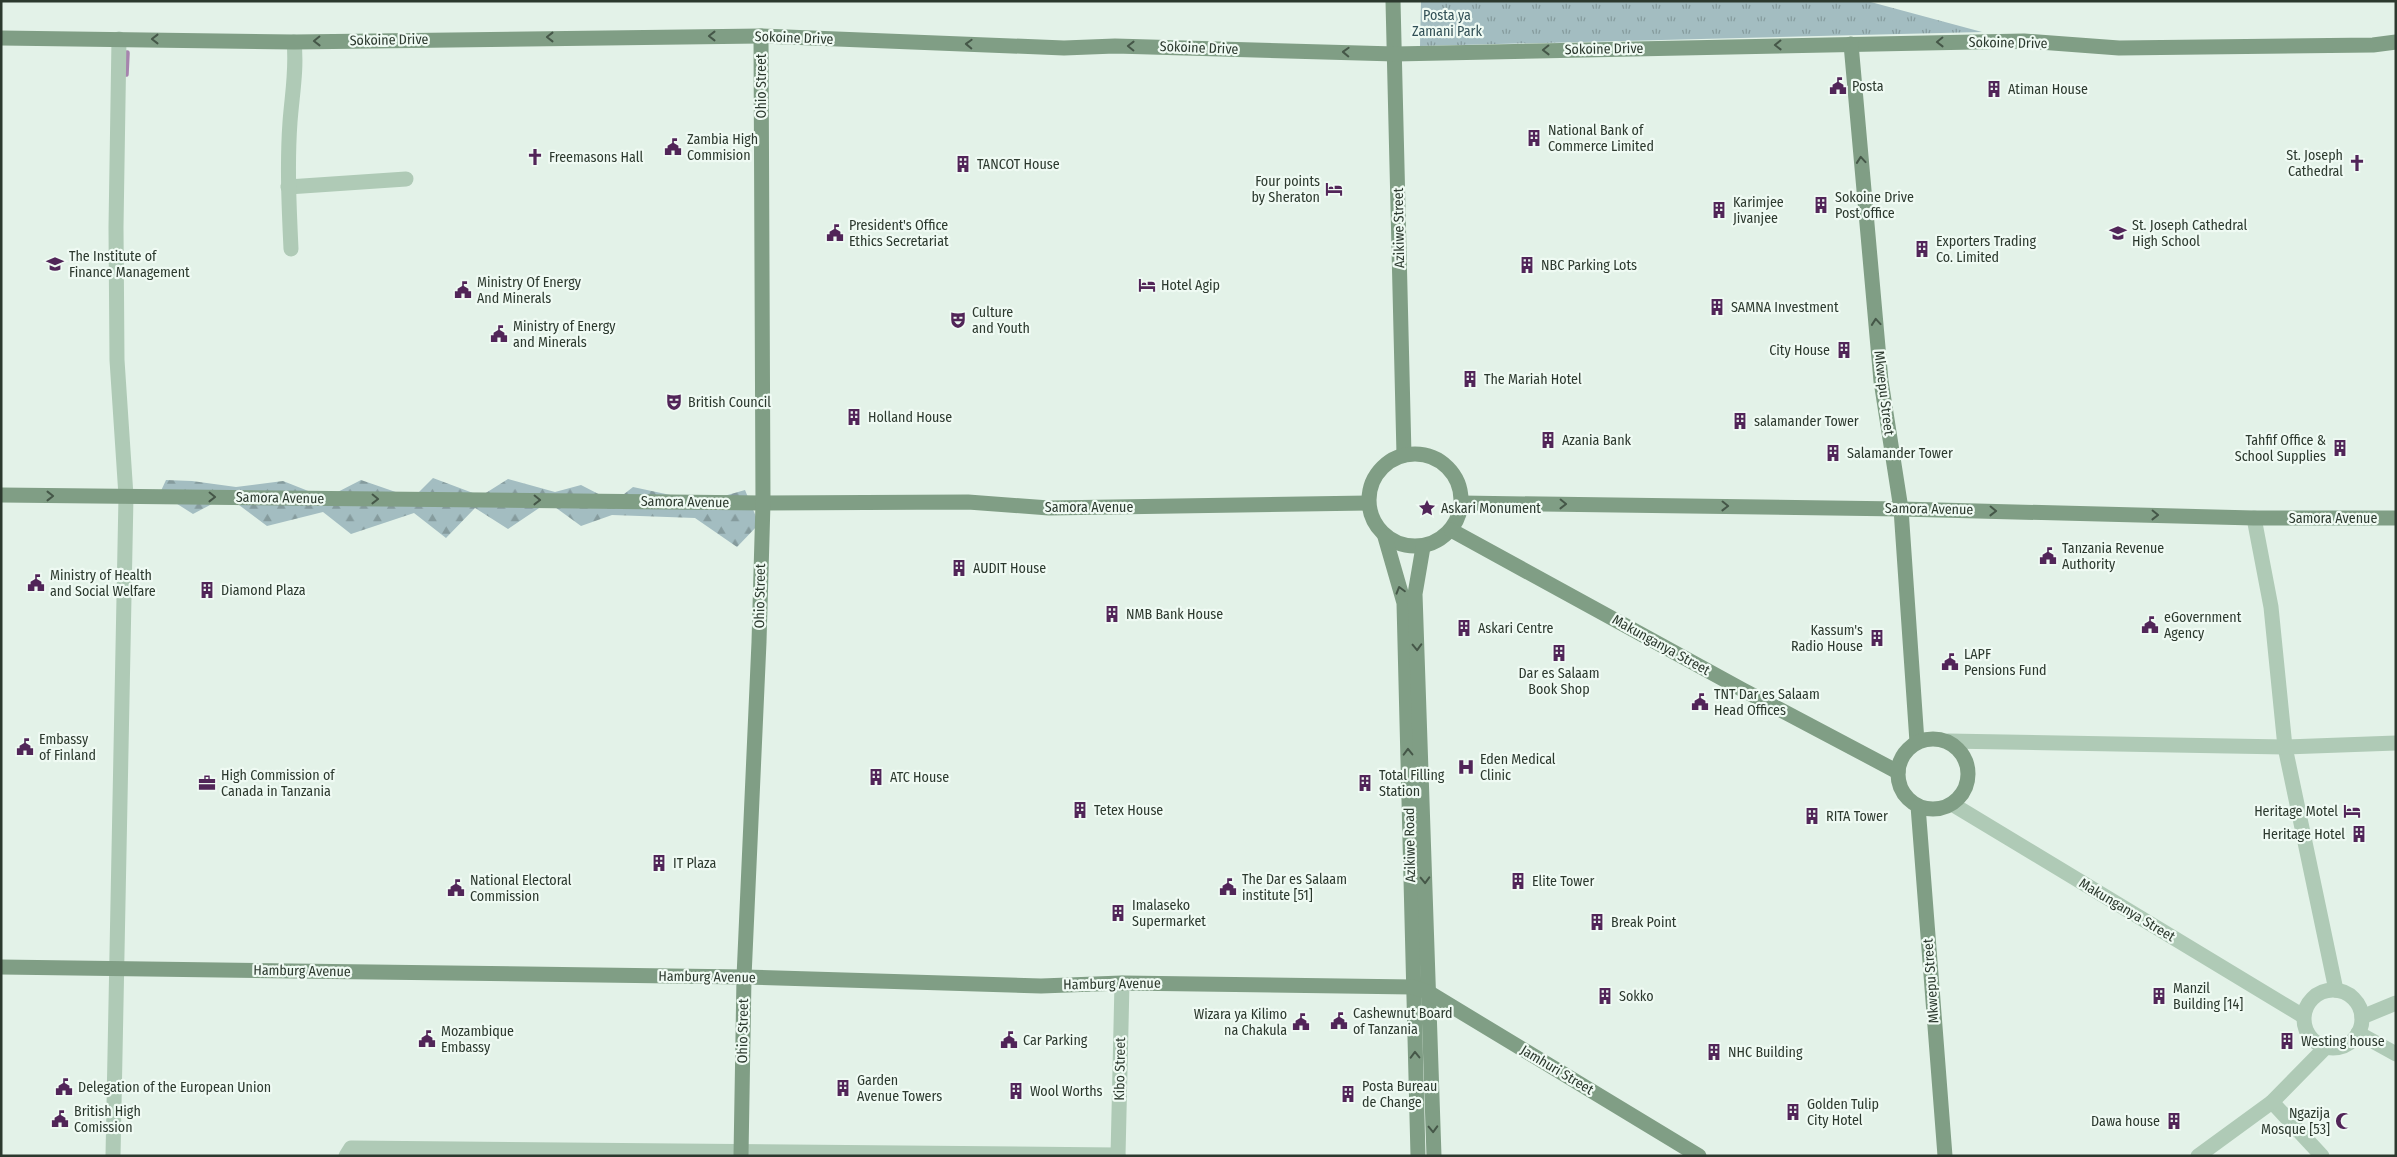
<svg xmlns="http://www.w3.org/2000/svg" width="2397" height="1157" viewBox="0 0 2397 1157" font-family="'Fira Sans Condensed',sans-serif">
  <style>
    .grass { fill: url(#grass-tufts) }
    .forest { fill: url(#forest-firs) }
    .lines { fill: none; stroke-linecap: round; stroke-linejoin: round }
    .stream { stroke: #a684ad; stroke-width: 5.5 }
    .street { stroke: #afcab6; stroke-width: 15 }
    .secondary { stroke: #809e85; stroke-width: 15 }
    .oneway { stroke: #455748 }
    .labels { text-anchor: middle; dominant-baseline: central; stroke-width: 4.5; stroke-linejoin: round; paint-order: stroke }
    .park-label { font-size: 14px; fill: #325056; stroke: #effaf3 }
    .street-label { font-size: 14px; fill: #2c392e; stroke: #effaf3 }
    .poi-label { font-size: 14px; fill: #2c392e; stroke: #effaf3; text-anchor: start }
  </style>
  <defs>
    <pattern id="grass-tufts" width="24" height="20" patternUnits="userSpaceOnUse" patternTransform="scale(1.25)"><rect width="24" height="20" fill="#a3bdc1"/><path d="M3 7l-1-3M5 7V3M7 7l1-3M15 17l-1-3M17 17v-4M19 17l1-3" fill="none" stroke="#859b9d"/></pattern>
    <pattern id="forest-firs" width="22" height="20" patternUnits="userSpaceOnUse" patternTransform="scale(1.25)"><rect width="22" height="20" fill="#a3bdc1"/><path d="M5 1l3.5 6h-7zM16 11l3.5 6h-7z" fill="#859b9d"/></pattern>
  </defs>
  <rect width="100%" height="100%" fill="#e3f2e8"/>
  <!-- grass -->
  <polygon class="grass" points="1421,1 1867,1 1982,32 1420,46"/>
  <!-- forest -->
  <polygon class="forest" points="433,478 481,496 508,479 555,492 581,485 614,502 633,487 703,502 745,490 759,524 737,547 695,518 612,515 581,526 548,502 508,529 475,508 446,538 414,513 351,534 323,512 267,526 227,496 193,514 160,493 166,480 192,481 236,487 283,481 326,498 361,480 413,498"/>
  <g class="lines">
    <!-- stream -->
    <polyline class="stream" points="126,74 127,53"/>
    <!-- street -->
    <g class="street">
      <polyline points="288,187 406,179"/>
      <path d="M291,249C289,207 287,164 290,122C292,95 297,69 294,42"/>
      <polyline points="2254,518 2271,607 2285,747 2336,990"/>
      <polyline points="1948,741 2285,747 2396,743"/>
      <polyline points="1952,804 2303,1016"/>
      <circle cx="2333" cy="1019" r="29"/>
      <polyline points="2362,1017 2396,1003"/>
      <polyline points="2358,1033 2396,1054"/>
      <polyline points="2272,1102 2322,1156"/>
      <polyline points="113,1156 126,496 117,360 116,227 119,39"/>
      <polyline points="346,1156 351,1148 1118,1155"/>
      <polyline points="1118,1156 1122,983"/>
      <polyline points="2198,1156 2272,1102 2326,1047"/>
    </g>
    <!-- secondary -->
    <g class="secondary">
      <polyline points="1393,1 1404,455"/>
      <polyline points="1,38 294,42 761,36 1064,48 1115,46 1395,54 2024,41 2119,48 2373,45 2396,42"/>
      <polyline points="1851,44 1881,381 1901,509 1917,742"/>
      <circle cx="1415" cy="500" r="46"/>
      <polyline points="1,495 763,503 968,502 1049,508 1368,503"/>
      <polyline points="1461,503 1901,509 2254,518 2396,518"/>
      <polyline points="1451,530 1743,690 1898,772"/>
      <polyline points="1385,537 1404,603 1418,1156"/>
      <polyline points="1423,547 1415,594 1434,1156"/>
      <circle cx="1933" cy="774" r="35"/>
      <polyline points="1918,806 1945,1156"/>
      <polyline points="1,967 744,977 1041,986 1122,983 1413,987 1428,992 1699,1156"/>
      <polyline points="741,1156 744,977 759,642 763,503 761,36"/>
    </g>
  </g>
  <!-- one-way arrows -->
  <defs><path id="oneway-chevron" d="M-2-3.5L2.5 0L-2 3.5" fill="none" stroke-width="1.6" stroke-linecap="round" stroke-linejoin="round" transform="scale(1.25)"/></defs>
  <g class="oneway">
    <use href="#oneway-chevron" transform="translate(712 36) rotate(180)"/>
    <use href="#oneway-chevron" transform="translate(550 37) rotate(180)"/>
    <use href="#oneway-chevron" transform="translate(155 39) rotate(180)"/>
    <use href="#oneway-chevron" transform="translate(317 41) rotate(179)"/>
    <use href="#oneway-chevron" transform="translate(1940 42) rotate(179)"/>
    <use href="#oneway-chevron" transform="translate(969 44) rotate(-178)"/>
    <use href="#oneway-chevron" transform="translate(1778 45) rotate(179)"/>
    <use href="#oneway-chevron" transform="translate(1131 46) rotate(-179)"/>
    <use href="#oneway-chevron" transform="translate(1546 50) rotate(179)"/>
    <use href="#oneway-chevron" transform="translate(1346 52) rotate(-178)"/>
    <use href="#oneway-chevron" transform="translate(1861 160) rotate(-95)"/>
    <use href="#oneway-chevron" transform="translate(1876 322) rotate(-95)"/>
    <use href="#oneway-chevron" transform="translate(50 496)"/>
    <use href="#oneway-chevron" transform="translate(212 497) rotate(1)"/>
    <use href="#oneway-chevron" transform="translate(375 499) rotate(1)"/>
    <use href="#oneway-chevron" transform="translate(537 500) rotate(1)"/>
    <use href="#oneway-chevron" transform="translate(1563 504) rotate(1)"/>
    <use href="#oneway-chevron" transform="translate(1725 506) rotate(1)"/>
    <use href="#oneway-chevron" transform="translate(1993 511) rotate(1)"/>
    <use href="#oneway-chevron" transform="translate(2155 515) rotate(1)"/>
    <use href="#oneway-chevron" transform="translate(1400 590) rotate(-106)"/>
    <use href="#oneway-chevron" transform="translate(1417 647) rotate(88)"/>
    <use href="#oneway-chevron" transform="translate(1408 752) rotate(-91)"/>
    <use href="#oneway-chevron" transform="translate(1425 880) rotate(88)"/>
    <use href="#oneway-chevron" transform="translate(1415 1055) rotate(-91)"/>
    <use href="#oneway-chevron" transform="translate(1433 1129) rotate(88)"/>
  </g>
  <!-- icons -->
  <defs>
    <g id="civic-bare" transform="scale(1.35)"><path d="M-.6-6.5H3V-4.5H.6V-3L4-1V1h2V6H-6V1h2V-1L-.6-3ZM-1.2 2.5V6h2.4V2.5Z" fill="#512558" stroke="#effaf3" stroke-width="2.5" paint-order="stroke"/></g>
    <g id="building-bare" transform="scale(1.35)"><path d="M-4-6H4V6H1V3H-1V6H-4ZM-2.5-4.3h1.7v1.8h-1.7ZM.8-4.3h1.7v1.8H.8ZM-2.5-1h1.7V.8h-1.7ZM.8-1h1.7V.8H.8Z" fill="#512558" stroke="#effaf3" stroke-width="2.5" paint-order="stroke"/></g>
    <g id="church-bare" transform="scale(1.35)"><path d="M-1.2-6h2.4v3.5h3.3v2.4h-3.3V6h-2.4V-.1h-3.3v-2.4h3.3Z" fill="#512558" stroke="#effaf3" stroke-width="2.5" paint-order="stroke"/></g>
    <g id="hotel-bare" transform="scale(1.35)"><path d="M-6-4.5h1.5V1H6V5H4.5V3h-9V5H-6ZM-4 0a1.8 1.8 0 1 1 3.6 0ZM.5 0V-2.5h3Q6-2.5 6 0Z" fill="#512558" stroke="#effaf3" stroke-width="2.5" paint-order="stroke"/></g>
    <g id="school-bare" transform="scale(1.35)"><path d="M0-5L7-2L0 1L-7-2ZM-4 1L0 2.5L4 1V4Q0 6-4 4Z" fill="#512558" stroke="#effaf3" stroke-width="2.5" paint-order="stroke"/></g>
    <g id="university-bare" transform="scale(1.35)"><path d="M0-5L7-2L0 1L-7-2ZM-4 1L0 2.5L4 1V4Q0 6-4 4Z" fill="#512558" stroke="#effaf3" stroke-width="2.5" paint-order="stroke"/></g>
    <g id="theatre-bare" transform="scale(1.35)"><path d="M-5-5.5Q0-4 5-5.5V0Q5 5 0 6Q-5 5-5 0ZM-3.3-2.5H-1v1.5H-3.3ZM1-2.5H3.3v1.5H1ZM-2.8 1Q0 5.5 2.8 1Z" fill="#512558" stroke="#effaf3" stroke-width="2.5" paint-order="stroke"/></g>
    <g id="sight-bare" transform="scale(1.35)"><path d="M0-6L1.8-2.2L6-1.7L2.9 1.2L3.7 5.4L0 3.3L-3.7 5.4L-2.9 1.2L-6-1.7L-1.8-2.2Z" fill="#512558" stroke="#effaf3" stroke-width="2.5" paint-order="stroke"/></g>
    <g id="hospital-bare" transform="scale(1.35)"><path d="M-5-5h3v3.5h4V-5h3V5h-3V1.5h-4V5h-3Z" fill="#512558" stroke="#effaf3" stroke-width="2.5" paint-order="stroke"/></g>
    <g id="office-bare" transform="scale(1.35)"><path d="M-6-3h4V-5.5h4V-3h4V5H-6ZM-1-4.5V-3h2v-1.5ZM-6 0V1H6V0Z" fill="#512558" stroke="#effaf3" stroke-width="2.5" paint-order="stroke"/></g>
    <g id="mosque-bare" transform="scale(1.35)"><path d="M3.5-4.9A6 6 0 1 0 3.5 4.9A5 5 0 1 1 3.5-4.9Z" fill="#512558" stroke="#effaf3" stroke-width="2.5" paint-order="stroke"/></g>
  </defs>
  <g fill-rule="evenodd">
    <use href="#civic-bare" x="1838" y="86"/>
    <use href="#building-bare" x="1994" y="89"/>
    <use href="#building-bare" x="1534" y="138"/>
    <use href="#civic-bare" x="673" y="147"/>
    <use href="#church-bare" x="535" y="157"/>
    <use href="#church-bare" x="2357" y="163"/>
    <use href="#building-bare" x="963" y="164"/>
    <use href="#hotel-bare" x="1334" y="189"/>
    <use href="#building-bare" x="1821" y="205"/>
    <use href="#building-bare" x="1719" y="210"/>
    <use href="#civic-bare" x="835" y="233"/>
    <use href="#school-bare" x="2118" y="233"/>
    <use href="#building-bare" x="1922" y="249"/>
    <use href="#university-bare" x="55" y="264"/>
    <use href="#building-bare" x="1527" y="265"/>
    <use href="#hotel-bare" x="1147" y="285"/>
    <use href="#civic-bare" x="463" y="290"/>
    <use href="#building-bare" x="1717" y="307"/>
    <use href="#theatre-bare" x="958" y="320"/>
    <use href="#civic-bare" x="499" y="334"/>
    <use href="#building-bare" x="1844" y="350"/>
    <use href="#building-bare" x="1470" y="379"/>
    <use href="#theatre-bare" x="674" y="402"/>
    <use href="#building-bare" x="854" y="417"/>
    <use href="#building-bare" x="1740" y="421"/>
    <use href="#building-bare" x="1548" y="440"/>
    <use href="#building-bare" x="2340" y="448"/>
    <use href="#building-bare" x="1833" y="453"/>
    <use href="#sight-bare" x="1427" y="508"/>
    <use href="#civic-bare" x="2048" y="556"/>
    <use href="#building-bare" x="959" y="568"/>
    <use href="#civic-bare" x="36" y="583"/>
    <use href="#building-bare" x="207" y="590"/>
    <use href="#building-bare" x="1112" y="614"/>
    <use href="#civic-bare" x="2150" y="625"/>
    <use href="#building-bare" x="1464" y="628"/>
    <use href="#building-bare" x="1877" y="638"/>
    <use href="#building-bare" x="1559" y="653"/>
    <use href="#civic-bare" x="1950" y="662"/>
    <use href="#civic-bare" x="1700" y="702"/>
    <use href="#civic-bare" x="25" y="747"/>
    <use href="#hospital-bare" x="1466" y="767"/>
    <use href="#building-bare" x="876" y="777"/>
    <use href="#office-bare" x="207" y="783"/>
    <use href="#building-bare" x="1365" y="783"/>
    <use href="#building-bare" x="1080" y="810"/>
    <use href="#hotel-bare" x="2352" y="811"/>
    <use href="#building-bare" x="1812" y="816"/>
    <use href="#building-bare" x="2359" y="834"/>
    <use href="#building-bare" x="659" y="863"/>
    <use href="#building-bare" x="1518" y="881"/>
    <use href="#civic-bare" x="1228" y="887"/>
    <use href="#civic-bare" x="456" y="888"/>
    <use href="#building-bare" x="1118" y="913"/>
    <use href="#building-bare" x="1597" y="922"/>
    <use href="#building-bare" x="1605" y="996"/>
    <use href="#building-bare" x="2159" y="996"/>
    <use href="#civic-bare" x="1339" y="1021"/>
    <use href="#civic-bare" x="1301" y="1022"/>
    <use href="#civic-bare" x="427" y="1039"/>
    <use href="#civic-bare" x="1009" y="1040"/>
    <use href="#building-bare" x="2287" y="1041"/>
    <use href="#building-bare" x="1714" y="1052"/>
    <use href="#civic-bare" x="64" y="1087"/>
    <use href="#building-bare" x="843" y="1088"/>
    <use href="#building-bare" x="1016" y="1091"/>
    <use href="#building-bare" x="1348" y="1094"/>
    <use href="#building-bare" x="1793" y="1112"/>
    <use href="#civic-bare" x="60" y="1119"/>
    <use href="#building-bare" x="2174" y="1121"/>
    <use href="#mosque-bare" x="2344" y="1121"/>
  </g>
  <g class="labels">
    <!-- park labels -->
    <g class="park-label">
      <text x="1447" y="15">Posta ya<tspan x="1447" dy="16">Zamani Park</tspan></text>
    </g>
    <!-- street labels -->
    <g class="street-label">
      <text transform="translate(794 38) rotate(2)">Sokoine Drive</text>
      <text transform="translate(389 40) rotate(-1)">Sokoine Drive</text>
      <text transform="translate(2008 43) rotate(1)">Sokoine Drive</text>
      <text transform="translate(1199 48) rotate(2)">Sokoine Drive</text>
      <text transform="translate(1604 49) rotate(-1)">Sokoine Drive</text>
      <text transform="translate(761 86) rotate(-90)">Ohio Street</text>
      <text transform="translate(1399 228) rotate(-91)">Azikiwe Street</text>
      <text transform="translate(1884 393) rotate(83)">Mkwepu Street</text>
      <text transform="translate(280 498) rotate(1)">Samora Avenue</text>
      <text transform="translate(685 502) rotate(1)">Samora Avenue</text>
      <text x="1089" y="507">Samora Avenue</text>
      <text transform="translate(1929 509) rotate(1)">Samora Avenue</text>
      <text x="2333" y="518">Samora Avenue</text>
      <text transform="translate(760 596) rotate(-89)">Ohio Street</text>
      <text transform="translate(1661 645) rotate(29)">Makunganya Street</text>
      <text transform="translate(1410 845) rotate(-91)">Azikiwe Road</text>
      <text transform="translate(2127 910) rotate(31)">Makunganya Street</text>
      <text transform="translate(302 971) rotate(1)">Hamburg Avenue</text>
      <text transform="translate(707 977) rotate(1)">Hamburg Avenue</text>
      <text transform="translate(1931 981) rotate(-94)">Mkwepu Street</text>
      <text transform="translate(1112 984) rotate(-1)">Hamburg Avenue</text>
      <text transform="translate(743 1031) rotate(-89)">Ohio Street</text>
      <text transform="translate(1120 1069) rotate(-89)">Kibo Street</text>
      <text transform="translate(1557 1070) rotate(31)">Jamhuri Street</text>
    </g>
    <!-- poi labels -->
    <g class="poi-label">
      <text x="1852" y="86">Posta</text>
      <text x="2008" y="89">Atiman House</text>
      <text x="1548" y="130">National Bank of<tspan x="1548" dy="16">Commerce Limited</tspan></text>
      <text x="687" y="139">Zambia High<tspan x="687" dy="16">Commision</tspan></text>
      <text x="2343" y="155" text-anchor="end">St. Joseph<tspan x="2343" dy="16">Cathedral</tspan></text>
      <text x="549" y="157">Freemasons Hall</text>
      <text x="977" y="164">TANCOT House</text>
      <text x="1320" y="181" text-anchor="end">Four points<tspan x="1320" dy="16">by Sheraton</tspan></text>
      <text x="1835" y="197">Sokoine Drive<tspan x="1835" dy="16">Post office</tspan></text>
      <text x="1733" y="202">Karimjee<tspan x="1733" dy="16">Jivanjee</tspan></text>
      <text x="849" y="225">President's Office<tspan x="849" dy="16">Ethics Secretariat</tspan></text>
      <text x="2132" y="225">St. Joseph Cathedral<tspan x="2132" dy="16">High School</tspan></text>
      <text x="1936" y="241">Exporters Trading<tspan x="1936" dy="16">Co. Limited</tspan></text>
      <text x="69" y="256">The Institute of<tspan x="69" dy="16">Finance Management</tspan></text>
      <text x="1541" y="265">NBC Parking Lots</text>
      <text x="477" y="282">Ministry Of Energy<tspan x="477" dy="16">And Minerals</tspan></text>
      <text x="1161" y="285">Hotel Agip</text>
      <text x="1731" y="307">SAMNA Investment</text>
      <text x="972" y="312">Culture<tspan x="972" dy="16">and Youth</tspan></text>
      <text x="513" y="326">Ministry of Energy<tspan x="513" dy="16">and Minerals</tspan></text>
      <text x="1830" y="350" text-anchor="end">City House</text>
      <text x="1484" y="379">The Mariah Hotel</text>
      <text x="688" y="402">British Council</text>
      <text x="868" y="417">Holland House</text>
      <text x="1754" y="421">salamander Tower</text>
      <text x="1562" y="440">Azania Bank</text>
      <text x="2326" y="440" text-anchor="end">Tahfif Office &amp;<tspan x="2326" dy="16">School Supplies</tspan></text>
      <text x="1847" y="453">Salamander Tower</text>
      <text x="1441" y="508">Askari Monument</text>
      <text x="2062" y="548">Tanzania Revenue<tspan x="2062" dy="16">Authority</tspan></text>
      <text x="973" y="568">AUDIT House</text>
      <text x="50" y="575">Ministry of Health<tspan x="50" dy="16">and Social Welfare</tspan></text>
      <text x="221" y="590">Diamond Plaza</text>
      <text x="1126" y="614">NMB Bank House</text>
      <text x="2164" y="617">eGovernment<tspan x="2164" dy="16">Agency</tspan></text>
      <text x="1478" y="628">Askari Centre</text>
      <text x="1863" y="630" text-anchor="end">Kassum's<tspan x="1863" dy="16">Radio House</tspan></text>
      <text x="1964" y="654">LAPF<tspan x="1964" dy="16">Pensions Fund</tspan></text>
      <text x="1559" y="673" text-anchor="middle">Dar es Salaam<tspan x="1559" dy="16">Book Shop</tspan></text>
      <text x="1714" y="694">TNT Dar es Salaam<tspan x="1714" dy="16">Head Offices</tspan></text>
      <text x="39" y="739">Embassy<tspan x="39" dy="16">of Finland</tspan></text>
      <text x="1480" y="759">Eden Medical<tspan x="1480" dy="16">Clinic</tspan></text>
      <text x="221" y="775">High Commission of<tspan x="221" dy="16">Canada in Tanzania</tspan></text>
      <text x="1379" y="775">Total Filling<tspan x="1379" dy="16">Station</tspan></text>
      <text x="890" y="777">ATC House</text>
      <text x="1094" y="810">Tetex House</text>
      <text x="2338" y="811" text-anchor="end">Heritage Motel</text>
      <text x="1826" y="816">RITA Tower</text>
      <text x="2345" y="834" text-anchor="end">Heritage Hotel</text>
      <text x="673" y="863">IT Plaza</text>
      <text x="1242" y="879">The Dar es Salaam<tspan x="1242" dy="16">institute [51]</tspan></text>
      <text x="470" y="880">National Electoral<tspan x="470" dy="16">Commission</tspan></text>
      <text x="1532" y="881">Elite Tower</text>
      <text x="1132" y="905">Imalaseko<tspan x="1132" dy="16">Supermarket</tspan></text>
      <text x="1611" y="922">Break Point</text>
      <text x="2173" y="988">Manzil<tspan x="2173" dy="16">Building [14]</tspan></text>
      <text x="1619" y="996">Sokko</text>
      <text x="1353" y="1013">Cashewnut Board<tspan x="1353" dy="16">of Tanzania</tspan></text>
      <text x="1287" y="1014" text-anchor="end">Wizara ya Kilimo<tspan x="1287" dy="16">na Chakula</tspan></text>
      <text x="441" y="1031">Mozambique<tspan x="441" dy="16">Embassy</tspan></text>
      <text x="1023" y="1040">Car Parking</text>
      <text x="2301" y="1041">Westing house</text>
      <text x="1728" y="1052">NHC Building</text>
      <text x="857" y="1080">Garden<tspan x="857" dy="16">Avenue Towers</tspan></text>
      <text x="1362" y="1086">Posta Bureau<tspan x="1362" dy="16">de Change</tspan></text>
      <text x="78" y="1087">Delegation of the European Union</text>
      <text x="1030" y="1091">Wool Worths</text>
      <text x="1807" y="1104">Golden Tulip<tspan x="1807" dy="16">City Hotel</tspan></text>
      <text x="74" y="1111">British High<tspan x="74" dy="16">Comission</tspan></text>
      <text x="2330" y="1113" text-anchor="end">Ngazija<tspan x="2330" dy="16">Mosque [53]</tspan></text>
      <text x="2160" y="1121" text-anchor="end">Dawa house</text>
    </g>
  </g>
  <!-- border -->
  <rect width="2397" height="1157" fill="none" stroke="#2c392e" stroke-width="5"/>
</svg>
